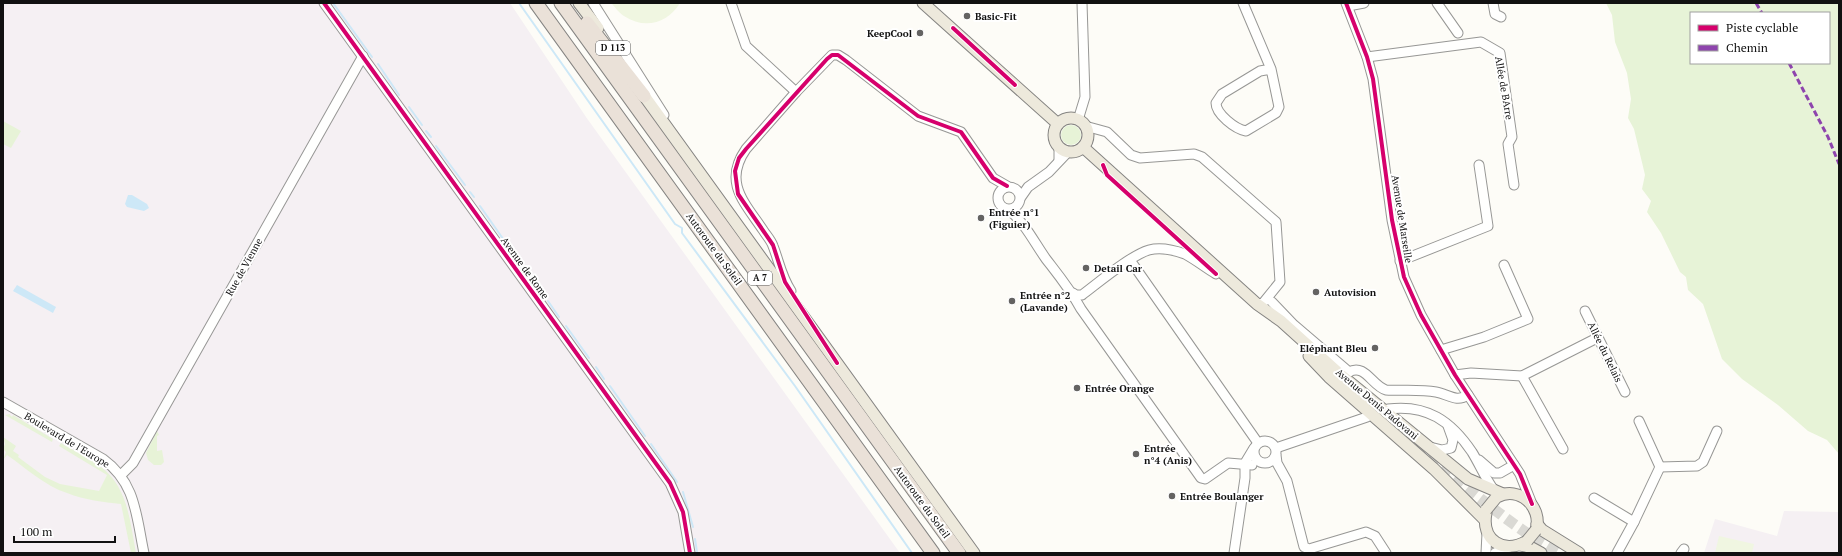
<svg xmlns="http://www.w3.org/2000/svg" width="1842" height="556" viewBox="0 0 1842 556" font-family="'PT Serif',serif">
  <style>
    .industrial { fill: #f5f0f3 }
    .green { fill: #e7f3d7; fill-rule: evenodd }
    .pitch { fill: #f0f6e1 }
    .water { fill: #cde8f7 }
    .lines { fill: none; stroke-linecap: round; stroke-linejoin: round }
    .stream { stroke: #cde8f7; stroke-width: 2 }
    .major-tunnel { stroke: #dad9d4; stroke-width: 11; stroke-dasharray: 11 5.5; stroke-linecap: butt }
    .minor-casing { stroke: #979795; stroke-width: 11 }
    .major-casing { stroke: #858482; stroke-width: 13 }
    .highway-casing { stroke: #858482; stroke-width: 15 }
    .minor { stroke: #fffffe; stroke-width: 9 }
    .major { stroke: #ede9dc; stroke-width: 11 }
    .highway { stroke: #eae1d8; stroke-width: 13 }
    .major-bridge-casing { stroke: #858482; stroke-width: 13; stroke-linecap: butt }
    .major-bridge { stroke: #ede9dc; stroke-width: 11 }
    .quiet { stroke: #8e44ad; stroke-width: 3; stroke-dasharray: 6 3; stroke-linecap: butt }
    .cycleway-casing { stroke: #fff; stroke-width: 6 }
    .cycleway { stroke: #d6006c; stroke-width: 4 }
    .poi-dot { fill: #646362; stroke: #fff; stroke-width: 1.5 }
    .labels { text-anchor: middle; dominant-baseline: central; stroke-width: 4; stroke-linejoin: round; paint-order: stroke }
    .shield { fill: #fff; stroke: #585858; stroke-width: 1 }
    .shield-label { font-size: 9px; font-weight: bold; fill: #111 }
    .poi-label { font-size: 10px; font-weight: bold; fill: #111; stroke: #fff; text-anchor: start }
    .street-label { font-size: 10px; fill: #111; stroke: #fff }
  </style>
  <rect width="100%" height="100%" fill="#fdfcf7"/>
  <!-- industrial -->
  <g class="industrial">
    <polygon points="3,3 510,3 586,117 900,553 3,553"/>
    <polygon points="1784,511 1839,512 1839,553 1704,553 1715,519 1777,536"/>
  </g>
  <!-- green -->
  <g class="green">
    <path d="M1606,3H1839V454L1827,440L1808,431L1778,405L1742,379L1722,359L1703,304L1688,290L1686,277L1680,272L1661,233L1647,212L1651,201L1642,189L1645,175L1634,129L1628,118L1631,99L1627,73L1615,42L1612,15ZM1691,13H1829V63H1691Z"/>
    <polygon points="3,121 21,131 11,148 3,144"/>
    <circle cx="1071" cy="135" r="10"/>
    <polygon points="10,414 10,415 12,417 13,415 53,439 52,442 5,415"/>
    <polygon points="157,431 159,435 157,436 157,451 162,450 164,462 161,465 154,465 148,460 146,453"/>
    <path d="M3,437L16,446L13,451L19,455L18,457L45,477L60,484L99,491L107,475L59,446L61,443C74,451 89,457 101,467C128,487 130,522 136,553H131L121,504C103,502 85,500 67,493C45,486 26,468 7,455L3,460L6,452L3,449L5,444Z"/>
  </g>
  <!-- pitch -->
  <g class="pitch">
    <path d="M611,3H680C668,23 645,30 624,16C619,13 615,7 611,3Z"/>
    <polygon points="1719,536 1754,544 1752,553 1715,553"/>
  </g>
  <!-- water -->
  <g class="water">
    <polygon points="128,195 132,195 147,204 149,208 144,211 127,207 125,204"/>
    <polygon points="17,285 56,307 53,313 13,291"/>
  </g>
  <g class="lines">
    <!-- stream -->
    <g class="stream">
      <polyline points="333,3 372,57"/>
      <polyline points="519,3 675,224 682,228 682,233 795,386 912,553"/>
      <polyline points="378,64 399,95"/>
      <polyline points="409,107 422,125"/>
      <polyline points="426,131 431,137"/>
      <polyline points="436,146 465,185"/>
      <polyline points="470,192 474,197"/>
      <polyline points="480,206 520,263"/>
      <polyline points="526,270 542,293"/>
      <polyline points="548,301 559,317"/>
      <polyline points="566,326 589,358"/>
      <polyline points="596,367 604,379"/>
      <polyline points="610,386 645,436"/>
      <polyline points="651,444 677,482"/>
      <polyline points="683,492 693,527"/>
      <polyline points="695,539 697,552"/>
    </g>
    <!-- major-tunnel -->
    <path class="major-tunnel" d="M1404,435C1454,476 1502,521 1559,553"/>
    <!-- minor casing -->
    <g class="minor-casing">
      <g id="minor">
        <polyline points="324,3 670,483 683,512 690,553"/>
        <polyline points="593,3 664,115"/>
        <polyline points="731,3 746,46 796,92"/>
        <path d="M1243,3L1271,69L1279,107L1276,113L1246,131C1235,129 1216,114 1216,103L1222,94L1260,71L1271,69"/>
        <polyline points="1346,3 1367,57 1373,79 1392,220 1404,277 1421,315 1455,375 1520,474 1532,504"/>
        <polyline points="1437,3 1458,33"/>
        <polyline points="1493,3 1495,14 1501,17"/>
        <polyline points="1348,6 1364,3"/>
        <polyline points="1367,57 1481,42 1500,53 1512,137 1508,144 1514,185"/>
        <polyline points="1078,120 1085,97 1082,3"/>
        <polyline points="1085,126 1107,132 1131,155 1140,158 1194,154 1202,157 1276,222 1280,282 1263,303 1257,304"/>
        <polyline points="1059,160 1059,147"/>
        <circle cx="1009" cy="198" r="11"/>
        <polyline points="1021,197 1028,187 1049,172 1068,152"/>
        <path d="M1009,210C1025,223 1034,242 1046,259C1060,277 1070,289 1081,309L1201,478L1205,479L1228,463L1252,465"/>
        <polyline points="1130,260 1258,443"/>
        <polyline points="1400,261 1488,226 1479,165"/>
        <path d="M791,291C781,276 779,261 773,246C771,240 766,235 763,230C744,202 723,182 746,149L796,92L832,55H838L846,60L918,116L961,132L993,178L1007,186"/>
        <path d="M1073,293L1076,295H1082C1098,283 1131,255 1149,250C1160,247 1174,250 1185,254C1196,260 1206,268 1216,274"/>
        <polyline points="1272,302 1294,325 1349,372"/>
        <polyline points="1585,311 1625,392"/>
        <polyline points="1441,350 1484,337 1528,319 1504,265"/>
        <path d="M1349,372C1365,363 1372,386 1386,390C1402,391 1420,389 1436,392C1448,394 1456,403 1468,395"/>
        <polyline points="1455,375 1471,373 1522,376 1597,338"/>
        <polyline points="1522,376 1563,449"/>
        <path d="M3,402L103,459C136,483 136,515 144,553"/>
        <path d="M1388,409C1427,404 1451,421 1472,452C1480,465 1485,478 1494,490"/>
        <circle cx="1265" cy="452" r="11"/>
        <polyline points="1430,447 1442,450 1451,448 1453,440 1448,426"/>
        <polyline points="1276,448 1367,417"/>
        <polyline points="1276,455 1277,463 1287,481 1304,547 1309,549 1366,532 1375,536 1386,553"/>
        <polyline points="1479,460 1494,473 1500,473 1514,465"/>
        <polyline points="1660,467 1697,466 1703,462 1717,431"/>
        <polyline points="121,475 133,463 363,56"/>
        <polyline points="1594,498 1634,522"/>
        <polyline points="1234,553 1245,478 1245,463 1254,448"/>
        <polyline points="1486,553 1487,533"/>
        <polyline points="1495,553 1509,547"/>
        <polyline points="1617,553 1634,522 1660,467 1639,421"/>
        <polyline points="1681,553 1684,549"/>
      </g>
    </g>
    <!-- major casing -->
    <g class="major-casing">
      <g id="major">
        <polyline points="579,3 598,28"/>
        <polyline points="923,3 1058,124"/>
        <polyline points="640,90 974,553"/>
        <circle cx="1071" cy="135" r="17"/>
        <polyline points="1083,147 1257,304 1281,321 1342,376 1468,479 1503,494"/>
        <polyline points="1309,356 1329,377 1434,469 1484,519"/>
        <path d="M1497,497C1519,485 1543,507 1536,530"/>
        <path d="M1486,513C1481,540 1503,555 1527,541"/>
        <polyline points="1537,524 1542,530 1579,553"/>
        <polyline points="1520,545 1530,547 1541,553"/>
      </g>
    </g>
    <!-- highway casing -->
    <g class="highway-casing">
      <g id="highway">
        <polyline points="536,3 933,553"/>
        <polyline points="561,3 959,553"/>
        <polyline points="587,23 644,96"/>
      </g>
    </g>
    <!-- minor -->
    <use href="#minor" class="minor"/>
    <!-- major -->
    <use href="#major" class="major"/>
    <!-- highway -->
    <use href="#highway" class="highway"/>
    <!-- major-bridge casing -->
    <g class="major-bridge-casing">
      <g id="major-bridge">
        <polyline points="1486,510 1495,499"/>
        <polyline points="1527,541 1536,530"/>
      </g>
    </g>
    <!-- major-bridge -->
    <use href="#major-bridge" class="major-bridge"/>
    <!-- quiet -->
    <g class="quiet">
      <polyline points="1756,3 1762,13"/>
      <polyline points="1789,63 1828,137 1839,164"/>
    </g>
    <!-- cycleway casing -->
    <g class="cycleway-casing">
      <g id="cycleway">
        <polyline points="324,3 670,483 683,512 690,553"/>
        <polyline points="1346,3 1367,57 1373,79 1392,220 1404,277 1421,315 1455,375 1520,474 1532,504"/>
        <polyline points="953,28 1015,85"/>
        <polyline points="1103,165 1107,175 1216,274"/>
        <polyline points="837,363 785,282 773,245 738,194 735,171 739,158 746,149 827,59 832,55 838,55 918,116 961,132 993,178 1007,186"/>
      </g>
    </g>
    <!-- cycleway -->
    <use href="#cycleway" class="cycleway"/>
  </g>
  <!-- markers -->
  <g class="poi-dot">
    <circle cx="967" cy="16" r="4"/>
    <circle cx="920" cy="33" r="4"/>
    <circle cx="981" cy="218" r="4"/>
    <circle cx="1086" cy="268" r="4"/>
    <circle cx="1316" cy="292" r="4"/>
    <circle cx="1012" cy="301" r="4"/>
    <circle cx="1375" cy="348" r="4"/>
    <circle cx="1077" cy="388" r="4"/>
    <circle cx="1136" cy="454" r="4"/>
    <circle cx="1172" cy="496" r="4"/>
  </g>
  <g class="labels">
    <!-- shield labels -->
    <g class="shield">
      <rect x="596" y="41" width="34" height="14" rx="3"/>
      <rect x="748" y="271" width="24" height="14" rx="3"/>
    </g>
    <g class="shield-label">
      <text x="613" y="48">D 113</text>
      <text x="760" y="278">A 7</text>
    </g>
    <!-- poi labels -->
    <g class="poi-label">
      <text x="975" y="16">Basic-Fit</text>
      <text x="912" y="33" text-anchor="end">KeepCool</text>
      <text x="989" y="212">Entrée n°1<tspan x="989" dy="12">(Figuier)</tspan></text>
      <text x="1094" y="268">Detail Car</text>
      <text x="1324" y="292">Autovision</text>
      <text x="1020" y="295">Entrée n°2<tspan x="1020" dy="12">(Lavande)</tspan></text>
      <text x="1367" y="348" text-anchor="end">Eléphant Bleu</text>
      <text x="1085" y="388">Entrée Orange</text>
      <text x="1144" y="448">Entrée<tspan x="1144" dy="12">n°4 (Anis)</tspan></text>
      <text x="1180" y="496">Entrée Boulanger</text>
    </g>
    <!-- street labels -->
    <g class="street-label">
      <text transform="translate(1504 88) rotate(80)">Allée de BArre</text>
      <text transform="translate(1402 219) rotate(81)">Avenue de Marseille</text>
      <text transform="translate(714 249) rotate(54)">Autoroute du Soleil</text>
      <text transform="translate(244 267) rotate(-61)">Rue de Vienne</text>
      <text transform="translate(525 268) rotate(54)">Avenue de Rome</text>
      <text transform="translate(1605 352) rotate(64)">Allée du Relais</text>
      <text transform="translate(1377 404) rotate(40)">Avenue Denis Padovani</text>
      <text transform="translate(67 440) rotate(31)">Boulevard de l'Europe</text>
      <text transform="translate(922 502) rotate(54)">Autoroute du Soleil</text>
    </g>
  </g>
  <!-- border -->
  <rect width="1842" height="556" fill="none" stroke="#111111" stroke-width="8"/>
  <!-- legend -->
  <rect x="1690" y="12" width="140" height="52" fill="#ffffff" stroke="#a0a0a0"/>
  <rect x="1698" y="25" width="20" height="6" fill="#d6006c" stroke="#a0a0a0"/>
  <text x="1726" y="32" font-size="12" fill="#111111">Piste cyclable</text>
  <rect x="1698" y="45" width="20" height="6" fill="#8e44ad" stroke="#a0a0a0"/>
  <text x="1726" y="52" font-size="12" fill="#111111">Chemin</text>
  <!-- scale -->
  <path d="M14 536v6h101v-6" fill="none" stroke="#111111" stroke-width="2"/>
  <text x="20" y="536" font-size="12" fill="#111111" stroke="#ffffff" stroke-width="3" paint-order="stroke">100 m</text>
</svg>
